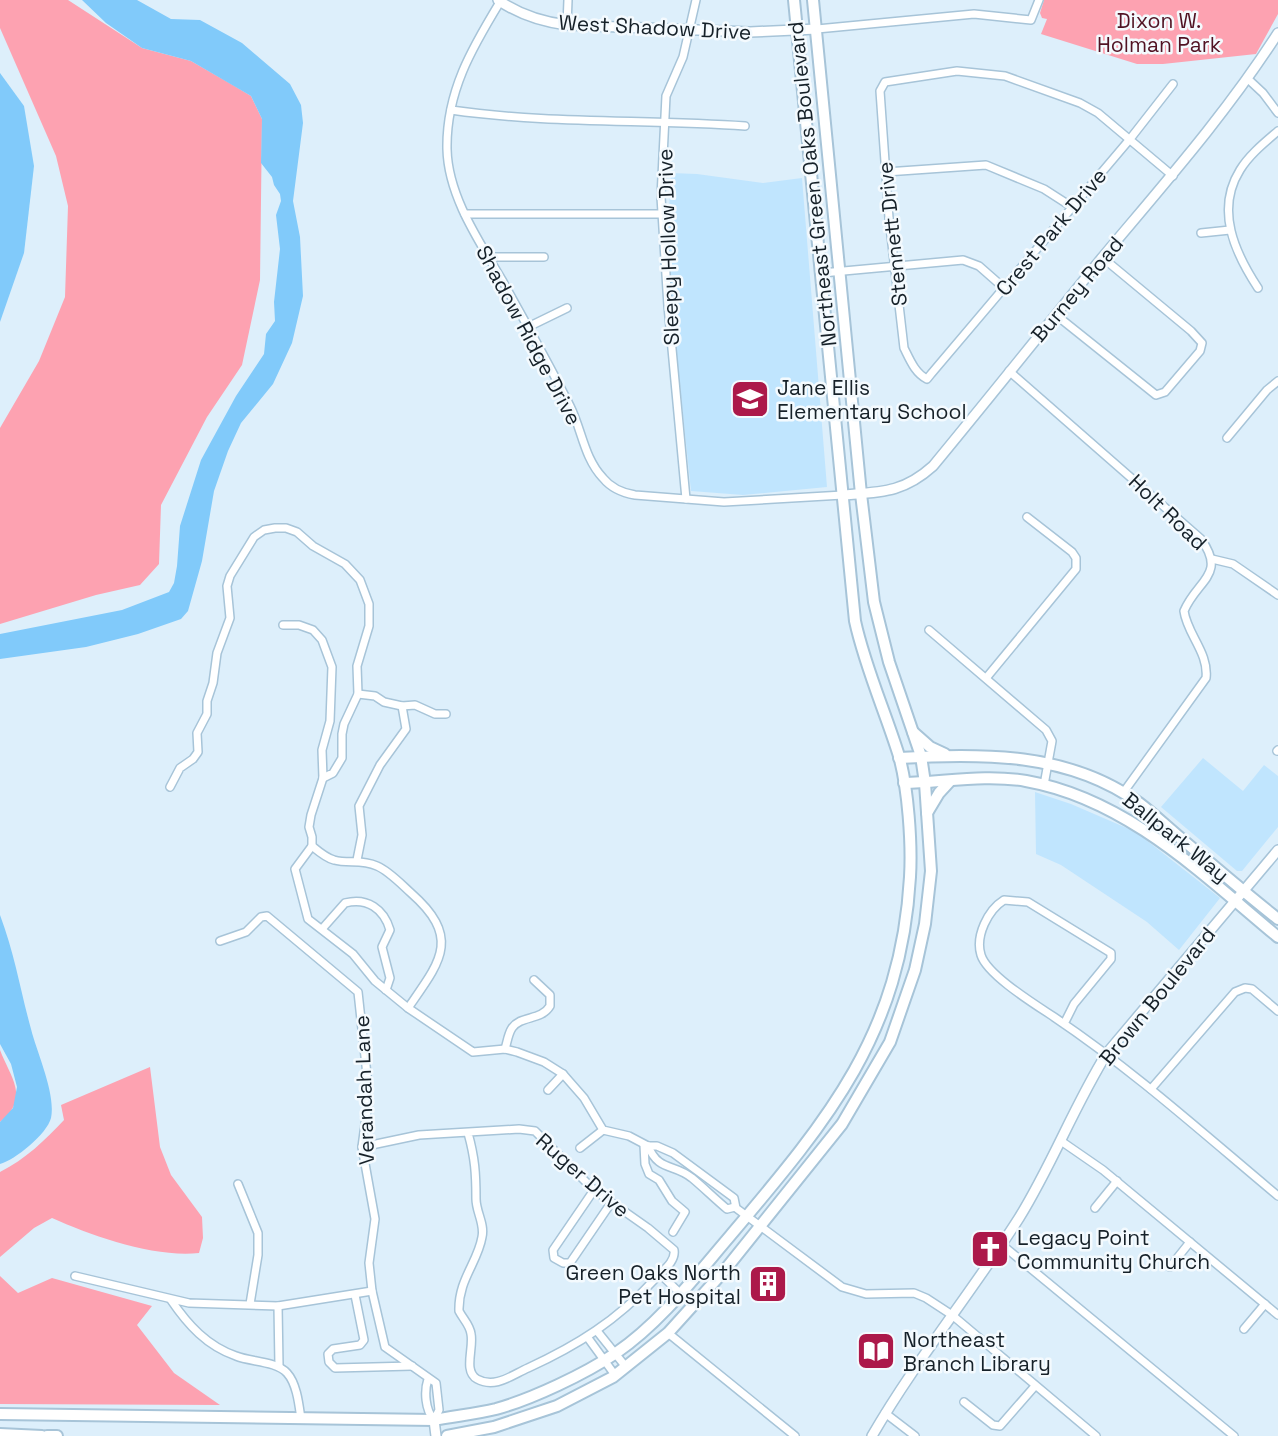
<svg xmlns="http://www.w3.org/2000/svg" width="1278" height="1436" viewBox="0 0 1278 1436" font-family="'Space Grotesk',sans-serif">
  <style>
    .built { fill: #c0e5fe }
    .green { fill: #fda2b1 }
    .water { fill: #81cafa }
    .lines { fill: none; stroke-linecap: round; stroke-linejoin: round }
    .minor-casing { stroke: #a7c4d8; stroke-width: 10 }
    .tertiary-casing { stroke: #a7c4d8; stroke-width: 12 }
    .secondary-casing { stroke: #a7c4d8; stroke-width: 14 }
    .minor { stroke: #fff; stroke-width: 7 }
    .tertiary { stroke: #fff; stroke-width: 9 }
    .secondary { stroke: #fff; stroke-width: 10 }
    .labels { text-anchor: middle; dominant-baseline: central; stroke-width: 5; stroke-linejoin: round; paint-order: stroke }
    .park-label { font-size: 21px; fill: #511223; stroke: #f4fafe }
    .street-label { font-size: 21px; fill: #162129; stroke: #f4fafe }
    .poi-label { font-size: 21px; fill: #162129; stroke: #f4fafe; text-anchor: start }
  </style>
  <rect width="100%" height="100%" fill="#ddeffb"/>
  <!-- built -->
  <g class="built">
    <polygon points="671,173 697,174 763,183 802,178 827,487 743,495 691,491 672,310 668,230"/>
    <polygon points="1203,758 1243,791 1264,765 1278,776 1278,827 1242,871 1237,871 1161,807"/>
    <polygon points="1035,792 1071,804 1136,832 1220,898 1179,950 1147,922 1061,865 1036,854"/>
  </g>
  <!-- green -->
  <g class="green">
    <polygon points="0,0 68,0 142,48 191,61 231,84 251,96 262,119 260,280 242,365 207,417 161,505 159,564 140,585 96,595 0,624 0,428 39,361 65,297 68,206 56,156 0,28"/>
    <polygon points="1044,0 1278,0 1278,14 1256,54 1163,64 1137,64 1041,34 1047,19 1042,18 1040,13"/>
    <path d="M0,1050C10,1077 31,1098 0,1122Z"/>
    <path d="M150,1067L160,1147L171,1175L202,1217L203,1238L199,1253C155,1258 92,1236 52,1218L34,1228L0,1257V1172C26,1159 45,1140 64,1120L61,1105Z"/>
    <polygon points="0,1276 18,1293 52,1278 152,1306 137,1325 174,1373 220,1405 0,1404"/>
  </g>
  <!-- water -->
  <g class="water">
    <polygon points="82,0 137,0 171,19 200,20 242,43 290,84 301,105 303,123 293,201 300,237 303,296 292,343 273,384 241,423 228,451 214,491 202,561 188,611 181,619 138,634 86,647 0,659 0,634 122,610 169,592 174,583 177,566 180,526 201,460 236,396 264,354 266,334 275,321 274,302 280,249 276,215 281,201 280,194 274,185 272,177 261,163 262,119 251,96 191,61 142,48 106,23"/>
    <polygon points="0,73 24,106 34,166 24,253 0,322"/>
    <path d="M0,915C15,955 20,989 31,1029C37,1053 56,1094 51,1118C47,1134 15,1160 0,1164V1122L13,1108L17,1087L11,1064L0,1044Z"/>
  </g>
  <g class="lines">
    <!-- minor casing -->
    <g class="minor-casing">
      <g id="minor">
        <path d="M500,2C472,48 446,92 447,149C448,196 479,241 502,280C525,322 549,364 570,406C582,430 584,458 603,478C611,488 623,493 635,495L724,502L843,495"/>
        <polyline points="567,25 568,0"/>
        <polyline points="817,29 974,14 1031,20 1039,0"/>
        <polyline points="1248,79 1263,93 1278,113"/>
        <path d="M451,110C548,124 647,119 745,126"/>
        <polyline points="886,172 986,165 1044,189 1072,207"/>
        <path d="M1173,176L1098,113L1080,103L1005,76L957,71L885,82L880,91L889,218L904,348C910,360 915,373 927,379L931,374L1130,139L1173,84"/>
        <polyline points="465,214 662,214"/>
        <polyline points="1201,233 1230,230"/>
        <polyline points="489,257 544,257"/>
        <polyline points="822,273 963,260 979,266 1004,288"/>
        <path d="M1258,288C1235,253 1215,210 1240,170C1249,155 1264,143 1278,131"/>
        <polyline points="1056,315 1156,395 1165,392 1200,351 1202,343 1191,331 1103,258"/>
        <polyline points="528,327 567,308"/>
        <path d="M1009,371L1201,539C1227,575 1197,580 1184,611C1187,634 1209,653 1206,678L1123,793"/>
        <polyline points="1227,438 1267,390 1278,381"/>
        <polyline points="686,499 668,306 661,197 666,96 683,57 696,0"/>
        <polyline points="1212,559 1233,564 1278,595"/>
        <polyline points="283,625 299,625 313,630 322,640 332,667 330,721 322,750 323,778 311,815 309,827 312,837 312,846 295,869 308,919 353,954 375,981 408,1008 473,1052 505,1049 517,1052 544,1062 563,1074 584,1098 603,1130 629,1136 648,1146 657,1146 673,1153 734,1198 736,1208 842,1287 866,1294 914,1293 926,1298 952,1315 1096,1436"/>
        <polyline points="929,630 1046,730 1052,741 1044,785"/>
        <polyline points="987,677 1076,569 1076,558 1072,552 1027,517"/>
        <polyline points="358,694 375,696 384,702 402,706 415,705 435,714 446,714"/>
        <polyline points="1277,751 1278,750"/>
        <polyline points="170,787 180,768 193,759 198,752 197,733 207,714 207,701 213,683 217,653 230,618 227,586 230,576 254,537 264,530 275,528 286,528 297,532 313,546 345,564 360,580 369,604 369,626 357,666 358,694 344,724 342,734 342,758 333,773 323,778"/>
        <path d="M312,846C318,851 326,858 334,860C348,864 361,859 377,866C389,871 401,884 411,893C462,938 440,962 408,1008"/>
        <polyline points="357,860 362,835 359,806 380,765 406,729 402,706"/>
        <path d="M322,929L345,903C367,897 384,909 390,930L382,947L390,978L386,990"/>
        <path d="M220,941L246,932L261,917L267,916L358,992L368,1084V1103L362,1147L375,1219L369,1263L372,1291L385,1347L436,1383L439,1410L434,1420C425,1410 424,1391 428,1379"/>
        <path d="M1064,1024L1074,1004L1111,959V953L1028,902L1004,900C988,910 975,936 981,955C987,975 1036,1005 1054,1017C1133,1070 1205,1135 1278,1196"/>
        <path d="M505,1049C507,1043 508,1034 512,1028C521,1015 541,1021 550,1006V995L534,980"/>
        <polyline points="1151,1089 1235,992 1245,988 1252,989 1278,1011"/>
        <polyline points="548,1090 563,1074"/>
        <polyline points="1061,1141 1103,1170 1278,1315"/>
        <polyline points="644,1145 645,1164 649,1174 659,1180 672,1201 685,1212 673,1232"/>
        <path d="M648,1146C659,1172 673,1163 692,1178C704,1188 715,1199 727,1209L735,1207"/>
        <path d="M362,1147L419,1135L519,1129L535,1131L594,1190L648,1228L674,1250C676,1262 662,1271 654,1280C616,1321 578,1345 528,1368C512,1375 495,1389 477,1379C463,1371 474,1348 471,1334C470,1325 463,1319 459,1311C458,1280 478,1262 482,1237C485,1224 476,1212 476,1199C476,1174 475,1158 468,1133"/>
        <polyline points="580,1148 603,1130"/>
        <polyline points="238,1184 258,1233 258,1255 250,1304"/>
        <polyline points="594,1190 553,1250 554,1258 563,1263 570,1263 611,1203"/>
        <polyline points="1095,1208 1117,1181"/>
        <polyline points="1001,1244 1234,1436"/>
        <polyline points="1170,1267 1190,1242"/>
        <polyline points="660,1274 681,1294"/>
        <polyline points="75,1276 189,1303 278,1306 372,1291"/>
        <polyline points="355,1295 364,1340 360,1345 333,1349 328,1354 329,1362 335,1368 412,1366"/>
        <path d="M171,1300C188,1325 207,1346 236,1356C251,1362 276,1361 287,1373C297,1384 299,1405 301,1419"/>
        <polyline points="278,1306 279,1366"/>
        <polyline points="1244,1329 1265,1304"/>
        <polyline points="597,1331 626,1367"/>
        <polyline points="668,1333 795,1436"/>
        <polyline points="588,1338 615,1375"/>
        <polyline points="964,1402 993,1425 1000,1426 1035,1386"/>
        <polyline points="885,1413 915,1436"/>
      </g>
    </g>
    <!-- tertiary casing -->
    <g class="tertiary-casing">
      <g id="tertiary">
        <path d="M498,0C520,15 542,22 567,25L750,32L817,29"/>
        <path d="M843,495C881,492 903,493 933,466C990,397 1045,328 1101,259C1163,185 1226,114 1278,33"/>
        <polyline points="434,1420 436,1436"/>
        <path d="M872,1436C916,1360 972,1292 1019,1218C1052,1165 1074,1106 1107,1053L1278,850"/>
      </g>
    </g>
    <!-- secondary casing -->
    <g class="secondary-casing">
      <g id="secondary">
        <polyline points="913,732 930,747 945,754"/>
        <path d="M899,758C981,753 1069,752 1139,803C1155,815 1169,829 1184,841C1215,867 1246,894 1278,919"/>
        <path d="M904,783C944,782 987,774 1026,781C1127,799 1202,874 1278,937"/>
        <polyline points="927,813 939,793 950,781"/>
        <path d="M0,1414L434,1420C454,1416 476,1414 496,1409C532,1399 585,1374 616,1353C661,1322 694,1278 730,1236C827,1121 901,1035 910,877C912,843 908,788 899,756C885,711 865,667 855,621L794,0"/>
        <polyline points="0,1434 42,1436"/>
        <polyline points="47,1436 57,1436"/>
        <polyline points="447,1436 494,1427 557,1406 613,1377 668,1333 725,1270 842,1124 890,1042 915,970 925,924 931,871 925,783 921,756 889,662 874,602 861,494 813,0"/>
      </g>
    </g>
    <!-- minor -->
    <use href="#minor" class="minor"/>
    <!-- tertiary -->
    <use href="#tertiary" class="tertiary"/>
    <!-- secondary -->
    <use href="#secondary" class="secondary"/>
  </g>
  <!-- icons -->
  <defs>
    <g id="school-square" transform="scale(2.0125)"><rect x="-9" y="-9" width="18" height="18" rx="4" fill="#ac194a" stroke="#f4fafe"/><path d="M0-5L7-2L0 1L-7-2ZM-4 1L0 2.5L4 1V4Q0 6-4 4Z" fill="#fff"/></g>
    <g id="church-square" transform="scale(2.0125)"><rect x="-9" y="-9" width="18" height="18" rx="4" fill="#ac194a" stroke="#f4fafe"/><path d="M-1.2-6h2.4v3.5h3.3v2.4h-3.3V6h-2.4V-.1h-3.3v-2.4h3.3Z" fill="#fff"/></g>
    <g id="building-square" transform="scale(2.0125)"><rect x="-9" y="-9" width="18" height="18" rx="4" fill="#ac194a" stroke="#f4fafe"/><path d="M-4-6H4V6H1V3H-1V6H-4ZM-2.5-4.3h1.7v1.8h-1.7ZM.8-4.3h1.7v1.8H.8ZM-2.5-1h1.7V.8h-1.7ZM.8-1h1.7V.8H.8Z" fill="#fff"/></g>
    <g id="library-square" transform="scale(2.0125)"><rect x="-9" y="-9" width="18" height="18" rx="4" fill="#ac194a" stroke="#f4fafe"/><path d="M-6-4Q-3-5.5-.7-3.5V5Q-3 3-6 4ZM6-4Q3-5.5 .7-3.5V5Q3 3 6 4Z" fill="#fff"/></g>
  </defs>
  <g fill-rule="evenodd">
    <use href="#school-square" x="750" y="399"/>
    <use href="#church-square" x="990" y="1249"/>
    <use href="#building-square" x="768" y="1284"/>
    <use href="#library-square" x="876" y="1351"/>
  </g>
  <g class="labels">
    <!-- park labels -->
    <g class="park-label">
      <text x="1159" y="20">Dixon W.<tspan x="1159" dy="24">Holman Park</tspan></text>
    </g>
    <!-- street labels -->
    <g class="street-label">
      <text transform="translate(655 27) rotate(3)">West Shadow Drive</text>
      <text transform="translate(812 184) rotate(-96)">Northeast Green Oaks Boulevard</text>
      <text transform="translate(1051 232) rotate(-50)">Crest Park Drive</text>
      <text transform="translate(892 234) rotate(-96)">Stennett Drive</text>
      <text transform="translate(668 247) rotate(-92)">Sleepy Hollow Drive</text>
      <text transform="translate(1077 289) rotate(-50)">Burney Road</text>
      <text transform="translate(529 335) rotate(62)">Shadow Ridge Drive</text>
      <text transform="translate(1168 512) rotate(44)">Holt Road</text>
      <text transform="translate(1176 837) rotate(39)">Ballpark Way</text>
      <text transform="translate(1157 996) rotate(-51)">Brown Boulevard</text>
      <text transform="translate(364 1090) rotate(-92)">Verandah Lane</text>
      <text transform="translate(583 1175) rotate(41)">Ruger Drive</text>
    </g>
    <!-- poi labels -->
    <g class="poi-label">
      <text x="777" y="387">Jane Ellis<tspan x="777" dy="24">Elementary School</tspan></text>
      <text x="1017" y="1237">Legacy Point<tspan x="1017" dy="24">Community Church</tspan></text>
      <text x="741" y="1272" text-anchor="end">Green Oaks North<tspan x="741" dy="24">Pet Hospital</tspan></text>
      <text x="903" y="1339">Northeast<tspan x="903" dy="24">Branch Library</tspan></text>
    </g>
  </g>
</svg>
